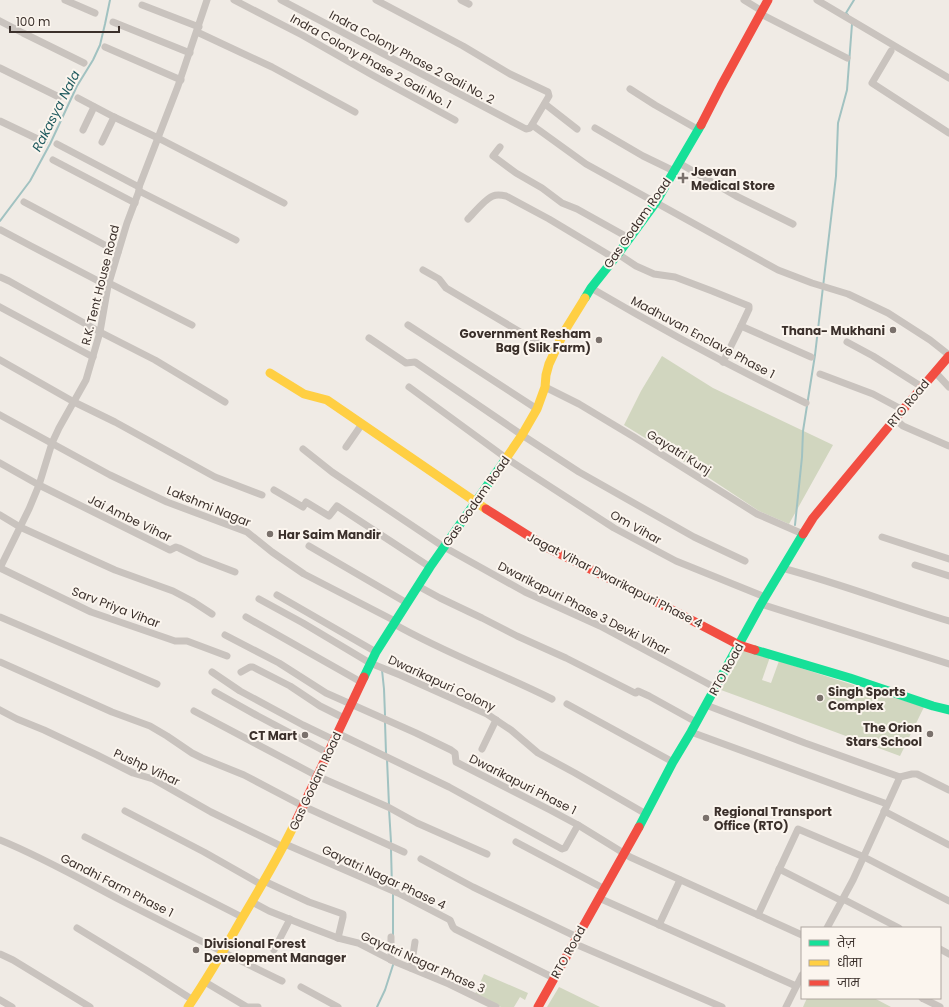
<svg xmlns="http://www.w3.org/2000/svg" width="949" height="1007" viewBox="0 0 949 1007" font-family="Poppins,'Noto Sans Devanagari',sans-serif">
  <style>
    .green { fill: #d1d6bf }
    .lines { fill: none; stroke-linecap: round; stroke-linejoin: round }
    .stream { stroke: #a1c2c1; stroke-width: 2 }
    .street { stroke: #c9c3be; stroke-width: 7 }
    .fast { stroke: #16e098; stroke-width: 9 }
    .slow { stroke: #ffcf43; stroke-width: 9 }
    .jam { stroke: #f24e42; stroke-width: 9 }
    .poi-dot { fill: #7a716c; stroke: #fbf5ee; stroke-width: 1.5 }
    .labels { text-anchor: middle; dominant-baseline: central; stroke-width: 4; stroke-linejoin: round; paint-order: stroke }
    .street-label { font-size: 12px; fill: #3b302b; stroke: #fbf5ee }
    .poi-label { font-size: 12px; font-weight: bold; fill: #3b302b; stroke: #fbf5ee; text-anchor: start }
    .water-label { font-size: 13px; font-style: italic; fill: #1f5a5e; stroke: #fbf5ee }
  </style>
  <rect width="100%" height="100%" fill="#f0ebe5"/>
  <!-- green -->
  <g class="green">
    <polygon points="662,356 713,388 833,445 789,524 759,511 694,468 624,425 641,391"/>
    <polygon points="744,650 770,657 762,680 771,683 779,661 841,681 924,707 900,756 721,690"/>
    <polygon points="484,974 528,993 525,1000 520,997 514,1007 501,1007 475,994"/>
    <polygon points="559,987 600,1007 547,1007"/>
    <polygon points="807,998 874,998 891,1007 803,1007"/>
  </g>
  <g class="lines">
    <!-- stream -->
    <g class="stream">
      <polyline points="848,15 846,13 854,0"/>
      <polyline points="0,221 30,181 50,144 77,86 93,60 100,45 105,24 110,0"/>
      <polyline points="795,525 802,457 803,431 815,355 836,176 838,123 847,90 852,24"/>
      <polyline points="382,670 384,689 385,715"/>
      <polyline points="385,722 386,753"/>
      <polyline points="387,759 389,805"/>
      <polyline points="389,809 391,842"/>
      <polyline points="391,849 392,888"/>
      <polyline points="393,892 393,936"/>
      <polyline points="377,1007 385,990 393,965"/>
    </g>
    <!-- street -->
    <g class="street">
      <polyline points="65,0 95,13"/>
      <polyline points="234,0 302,35 374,76 455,120"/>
      <polyline points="281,0 526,129 530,128 549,96 548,92 510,74 463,46 376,0"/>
      <polyline points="461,0 469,4"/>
      <polyline points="744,0 762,11"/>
      <polyline points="817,0 949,78"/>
      <polyline points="142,5 199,27"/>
      <polyline points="761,14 847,58"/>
      <polyline points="0,21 23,33 84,63"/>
      <polyline points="113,22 190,53"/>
      <polyline points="197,32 272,67 355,112"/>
      <polyline points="105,47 181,80"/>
      <polyline points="891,51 872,83 949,133"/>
      <polyline points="0,68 59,97"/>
      <polyline points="630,89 655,105 699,130"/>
      <polyline points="78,98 114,117 158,138 284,203"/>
      <polyline points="545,104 577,129"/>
      <polyline points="0,121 44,142"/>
      <polyline points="532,125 586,164 778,270 812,283 848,294 888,313 930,340 949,355"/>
      <polyline points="595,128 643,156 674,171"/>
      <polyline points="83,130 94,107"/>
      <polyline points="102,142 114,117"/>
      <polyline points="57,144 139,187"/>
      <polyline points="500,147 493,156 516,173 542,188 562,203 577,209 629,238"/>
      <polyline points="53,160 135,203"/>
      <polyline points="679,163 736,196 793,224"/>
      <polyline points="139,191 236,240"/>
      <polyline points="24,202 118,252"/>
      <path d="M468,219C474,213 485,199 493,196C497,194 502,195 506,196L549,219L614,258"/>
      <polyline points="1,230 31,246 108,286"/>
      <polyline points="618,254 636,266 654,274 675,277 712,291 749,306 749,309 741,326 811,357"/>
      <polyline points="423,270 439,279 446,288 554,352"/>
      <polyline points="0,277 9,281 100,332 155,360 225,402"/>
      <polyline points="109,283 192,325"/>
      <path d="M591,288C661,329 733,368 806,403"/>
      <polyline points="0,307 93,357"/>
      <polyline points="408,325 537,409"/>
      <polyline points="369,338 406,363 415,362 522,435 579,472 694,537 745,561"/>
      <polyline points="847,342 873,356 922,387"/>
      <polyline points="0,360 74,402 115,422 215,477 262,495"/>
      <polyline points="723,362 741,326"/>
      <polyline points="935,372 949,387"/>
      <polyline points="820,374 873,394 903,410"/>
      <polyline points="409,387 506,458 614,528 676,561 765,597"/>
      <polyline points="545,387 579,404 634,437 757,514 803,534"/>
      <polyline points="0,415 110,475 167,502 247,532 272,552 304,574 395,621"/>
      <polyline points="895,419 903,426 949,446"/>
      <polyline points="346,447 362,424"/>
      <polyline points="303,449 332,472 444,547 525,592 600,626 716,688"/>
      <polyline points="0,463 39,485 170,550 176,547 179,548 201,559 235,572"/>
      <polyline points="274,490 303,507 306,502 329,516 337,506 430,567"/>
      <polyline points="0,515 20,527 115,570 173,591 192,601 212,614"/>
      <polyline points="882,537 949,559"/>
      <polyline points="309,546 407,603"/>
      <polyline points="915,565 949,576"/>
      <polyline points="0,568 29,509 39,485 52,443 59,428 86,380 100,332 108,286 127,223 139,191 139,187 178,86 207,0"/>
      <polyline points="0,568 91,612 175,641 187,641 227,656"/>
      <path d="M782,568C838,583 893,604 949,621"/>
      <polyline points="418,586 440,598 482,618 517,636 566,658 635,693 636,693 638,691 649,696 696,722"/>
      <polyline points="277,595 376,652"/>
      <polyline points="259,599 303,623 370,663 400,675 487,714 511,730 538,753 575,773 646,814"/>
      <polyline points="761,604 949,664"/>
      <polyline points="0,617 157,684"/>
      <polyline points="246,617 361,682"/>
      <path d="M394,624C445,653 500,673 552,699"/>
      <polyline points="225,635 279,663 326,693 416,733 451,750 455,753 456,762 458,763 550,810 578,825 630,857 802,935"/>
      <polyline points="0,662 112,712 150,726 167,736 192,753 202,758 244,775 303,806 404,852"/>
      <polyline points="212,672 240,691 303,725 334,740"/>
      <polyline points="241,672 250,667 253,667 290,686 320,706 344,718"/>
      <polyline points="215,692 258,716 328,753"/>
      <polyline points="567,704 673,762"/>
      <polyline points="706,705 805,743 900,777"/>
      <polyline points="0,710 17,719 44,730 97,755 133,773 153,779 211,812 283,847"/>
      <polyline points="194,711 317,776 388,807 417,823 487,854"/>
      <polyline points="691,732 887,804"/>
      <polyline points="337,733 449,787 562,849 565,848 578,825"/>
      <polyline points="482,749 496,720"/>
      <polyline points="125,811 204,852 262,885"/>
      <polyline points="884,811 949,845"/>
      <polyline points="85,837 242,917"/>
      <path d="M0,840C42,857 82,880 122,901C175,928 228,955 282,981"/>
      <polyline points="516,842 603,888"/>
      <polyline points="285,844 398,893 450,920 453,927 455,929 554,978"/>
      <polyline points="421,859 473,887 577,937"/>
      <polyline points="779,869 842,901"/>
      <polyline points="264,881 309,902 343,914 343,917 338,938"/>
      <polyline points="599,898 796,986"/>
      <polyline points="843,899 899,928"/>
      <polyline points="252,902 269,911 304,925 338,938 358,943 391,960 449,984 496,1007"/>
      <polyline points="758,915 798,829 864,857 949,901"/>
      <polyline points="659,925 680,880"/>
      <polyline points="77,928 146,970 193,1000"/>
      <polyline points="827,928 853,880 900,777 912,774 917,774 949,790"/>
      <polyline points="573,943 722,1007"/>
      <polyline points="940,949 949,954"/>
      <polyline points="274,950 290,919"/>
      <polyline points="0,954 13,960 90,1007"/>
      <polyline points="391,960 391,937"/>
      <polyline points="411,968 415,942"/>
      <polyline points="205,982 247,1007 258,1007"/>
      <polyline points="301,987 338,1007"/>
      <polyline points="922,998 940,1007"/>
      <polyline points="0,1000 12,1007"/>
      <polyline points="786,1007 802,975"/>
    </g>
    <!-- fast -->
    <g class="fast">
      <polyline points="585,298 591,288 618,254 656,202 701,125"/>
      <polyline points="755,650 850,678 933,706 949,710"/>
      <polyline points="364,677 376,652 430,567 505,460"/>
      <polyline points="639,827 673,762 691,732 761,604 803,534"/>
    </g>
    <!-- slow -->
    <g class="slow">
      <polyline points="270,373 304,394 327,400 486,509"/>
      <polyline points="505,460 522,435 537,409 545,387 546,375 549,364 564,332 585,298"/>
      <path d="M188,1007C207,979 224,950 241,920C260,888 280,855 296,821"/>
    </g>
    <!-- jam -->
    <g class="jam">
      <polyline points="701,125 721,86 768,0"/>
      <polyline points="486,509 548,548 676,612 739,645 755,650"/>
      <polyline points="803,534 813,518 895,419 949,356"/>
      <polyline points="296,821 364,677"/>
      <polyline points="538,1007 639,827"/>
    </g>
  </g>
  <!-- markers -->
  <g class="poi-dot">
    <path d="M681 172h4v4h4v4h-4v4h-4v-4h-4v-4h4z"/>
    <circle cx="893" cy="330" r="4"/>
    <circle cx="599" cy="340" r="4"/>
    <circle cx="270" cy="534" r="4"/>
    <circle cx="820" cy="698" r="4"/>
    <circle cx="930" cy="734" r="4"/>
    <circle cx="305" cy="735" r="4"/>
    <circle cx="706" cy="818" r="4"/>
    <circle cx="196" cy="950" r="4"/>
  </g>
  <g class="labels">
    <!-- street labels -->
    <g class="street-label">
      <text transform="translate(412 57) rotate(28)">Indra Colony Phase 2 Gali No. 2</text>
      <text transform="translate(371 61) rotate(29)">Indra Colony Phase 2 Gali No. 1</text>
      <text transform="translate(637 223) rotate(-55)">Gas Godam Road</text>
      <text transform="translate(100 285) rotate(-76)">R.K. Tent House Road</text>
      <text transform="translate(703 337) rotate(28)">Madhuvan Enclave Phase 1</text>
      <text transform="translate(908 403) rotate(-50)">RTO Road</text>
      <text transform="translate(679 452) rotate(32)">Gayatri Kunj</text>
      <text transform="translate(476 501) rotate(-55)">Gas Godam Road</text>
      <text transform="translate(209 506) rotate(22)">Lakshmi Nagar</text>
      <text transform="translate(130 518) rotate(26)">Jai Ambe Vihar</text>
      <text transform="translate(636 527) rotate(29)">Om Vihar</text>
      <text transform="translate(615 580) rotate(27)">Jagat Vihar Dwarikapuri Phase 4</text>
      <text transform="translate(116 607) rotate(21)">Sarv Priya Vihar</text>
      <text transform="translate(584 608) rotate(27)">Dwarikapuri Phase 3 Devki Vihar</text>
      <text transform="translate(726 669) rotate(-61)">RTO Road</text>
      <text transform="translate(442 683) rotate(25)">Dwarikapuri Colony</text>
      <text transform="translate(147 767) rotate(25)">Pushp Vihar</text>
      <text transform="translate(315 781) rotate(-65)">Gas Godam Road</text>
      <text transform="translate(523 784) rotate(27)">Dwarikapuri Phase 1</text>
      <text transform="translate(384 877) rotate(25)">Gayatri Nagar Phase 4</text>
      <text transform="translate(117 885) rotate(27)">Gandhi Farm Phase 1</text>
      <text transform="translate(568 952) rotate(-61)">RTO Road</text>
      <text transform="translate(423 962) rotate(24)">Gayatri Nagar Phase 3</text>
    </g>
    <!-- poi labels -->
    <g class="poi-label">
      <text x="691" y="171">Jeevan<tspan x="691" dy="14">Medical Store</tspan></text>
      <text x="885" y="330" text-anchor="end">Thana- Mukhani</text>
      <text x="591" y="333" text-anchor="end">Government Resham<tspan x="591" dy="14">Bag (Slik Farm)</tspan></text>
      <text x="278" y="534">Har Saim Mandir</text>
      <text x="828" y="691">Singh Sports<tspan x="828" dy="14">Complex</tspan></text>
      <text x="922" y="727" text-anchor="end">The Orion<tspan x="922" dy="14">Stars School</tspan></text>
      <text x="297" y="735" text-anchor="end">CT Mart</text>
      <text x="714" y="811">Regional Transport<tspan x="714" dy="14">Office (RTO)</tspan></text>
      <text x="204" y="943">Divisional Forest<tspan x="204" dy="14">Development Manager</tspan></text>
    </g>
    <!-- water labels -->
    <g class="water-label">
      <text transform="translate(56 111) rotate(-63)">Rakasya Nala</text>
    </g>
  </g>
  <!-- legend -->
  <rect x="801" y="927" width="140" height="72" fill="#fbf5ee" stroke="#aea6a0"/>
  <rect x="809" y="940" width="20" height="6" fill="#16e098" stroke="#aea6a0"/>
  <text x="837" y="947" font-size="12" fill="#3b302b">तेज़</text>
  <rect x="809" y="960" width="20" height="6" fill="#ffcf43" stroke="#aea6a0"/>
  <text x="837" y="967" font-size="12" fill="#3b302b">धीमा</text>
  <rect x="809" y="980" width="20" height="6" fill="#f24e42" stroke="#aea6a0"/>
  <text x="837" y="987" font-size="12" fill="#3b302b">जाम</text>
  <!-- scale -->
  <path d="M10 26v6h109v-6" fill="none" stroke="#3b302b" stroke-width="2"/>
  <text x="16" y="26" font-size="12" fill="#3b302b" stroke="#fbf5ee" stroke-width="3" paint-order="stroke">100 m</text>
</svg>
